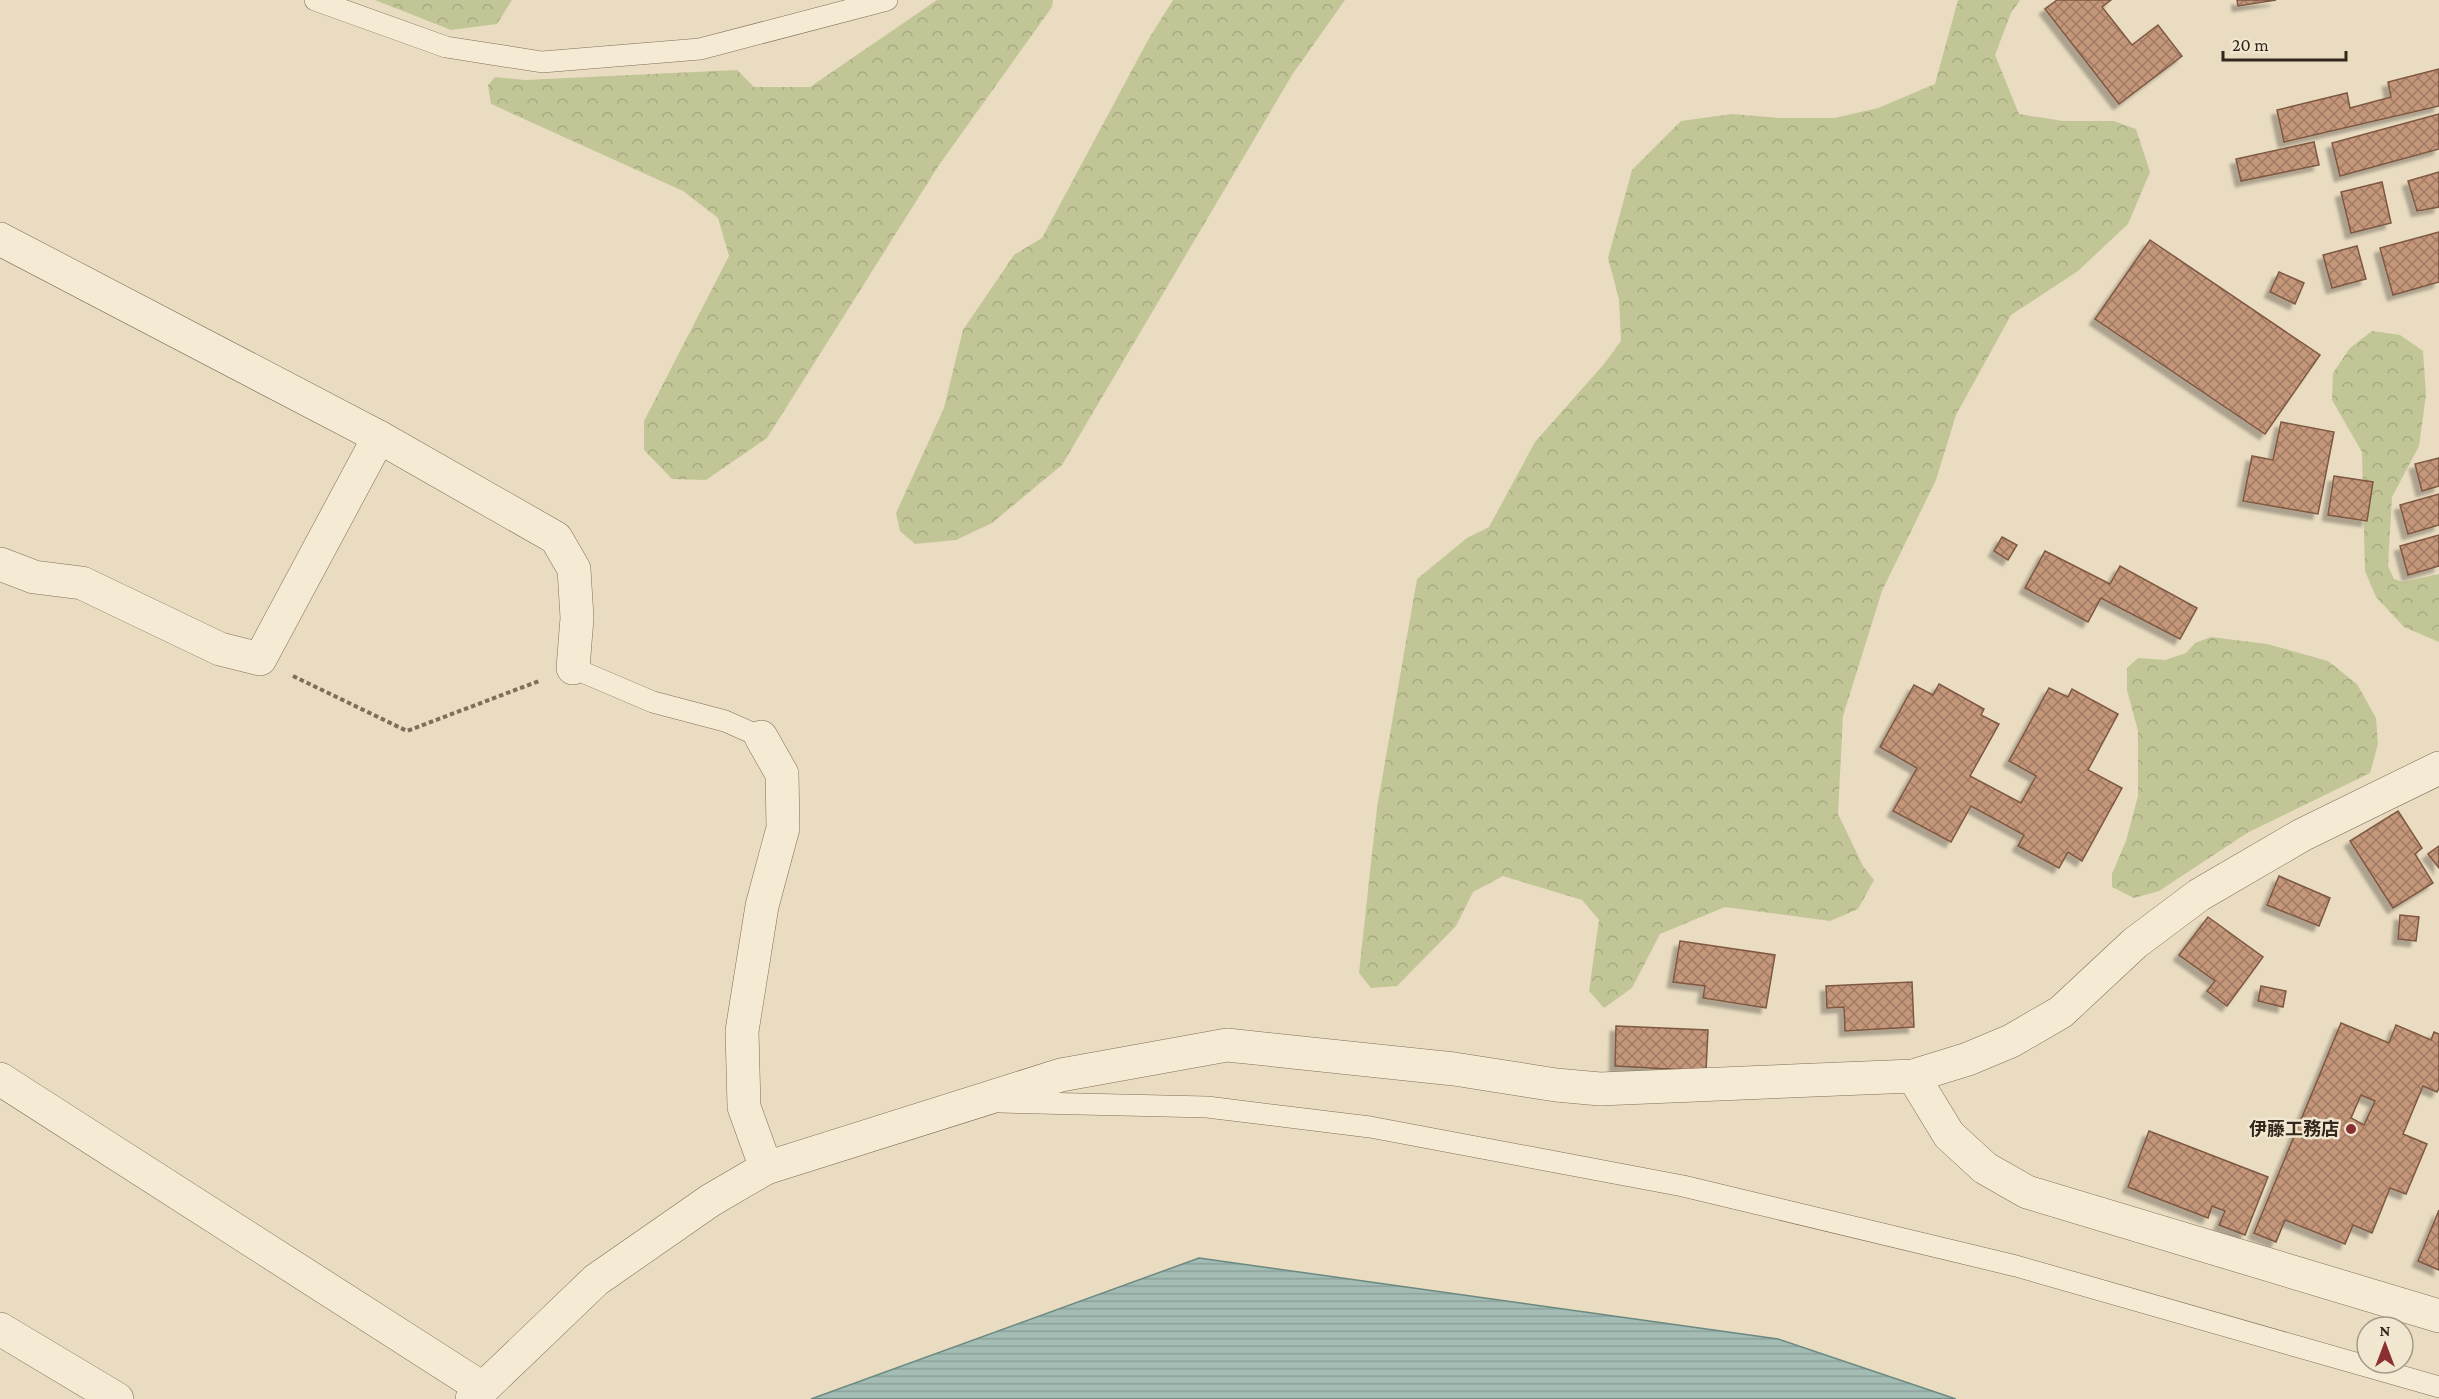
<svg xmlns="http://www.w3.org/2000/svg" width="2439" height="1399" viewBox="0 0 2439 1399" font-family="'Crimson Pro','Noto Sans JP',serif">
  <style>
    .forest { fill: url(#forest-crowns) }
    .water { fill: url(#water-rules); stroke: #6b8980; stroke-width: 1.5 }
    .building { fill: url(#building-cross-hatch); stroke: #7e5842; stroke-width: 1.5; fill-rule: evenodd; filter: url(#shadow) }
    .lines { fill: none; stroke-linecap: round; stroke-linejoin: round }
    .service-casing { stroke: #816d5a; stroke-width: 22 }
    .minor-casing { stroke: #816d5a; stroke-width: 34 }
    .path { stroke: #816d5a; stroke-width: 4; stroke-dasharray: 4.5 3; stroke-linecap: butt }
    .service { stroke: #f5ead3; stroke-width: 21 }
    .minor { stroke: #f5ead3; stroke-width: 33 }
    .poi-dot { fill: #8a3033; stroke: #f1e7d0; stroke-width: 2 }
    .labels { text-anchor: middle; dominant-baseline: central; stroke-width: 5; stroke-linejoin: round; paint-order: stroke }
    .poi-label { font-size: 18px; font-weight: bold; fill: #32261d; stroke: #f1e7d0; text-anchor: end }
  </style>
  <defs>
    <pattern id="forest-crowns" width="20" height="18" patternUnits="userSpaceOnUse" patternTransform="scale(1.5)"><rect width="20" height="18" fill="#c2c696"/><path d="M2 6a3 3 0 1 1 6 0M12 15a3 3 0 1 1 6 0" fill="none" stroke="#a7aa81"/></pattern>
    <pattern id="water-rules" width="6" height="5" patternUnits="userSpaceOnUse" patternTransform="scale(1.5)"><rect width="6" height="5" fill="#a3bcb4"/><path d="M0 2.5h6" fill="none" stroke="#8da19a"/></pattern>
    <pattern id="building-cross-hatch" width="8" height="8" patternUnits="userSpaceOnUse" patternTransform="scale(1.5)"><rect width="8" height="8" fill="#c4967a"/><path d="M0 0l8 8M0 8l8-8" fill="none" stroke="#a07a63"/></pattern>
    <filter id="shadow"><feDropShadow dx="-5.5" dy="5.5" stdDeviation="1.5" flood-color="#0004"/></filter>
  </defs>
  <rect width="100%" height="100%" fill="#e9dcc1"/>
  <!-- forest -->
  <g class="forest">
    <polygon points="375,0 512,0 497,24 451,30"/>
    <polygon points="937,0 1053,0 1052,7 939,165 767,438 706,480 672,479 644,450 644,421 729,256 718,218 683,191 491,104 488,85 495,77 525,80 737,70 754,87 810,87"/>
    <polygon points="1173,0 1345,0 1292,75 1062,465 992,523 956,540 915,544 900,531 896,513 944,408 963,330 1014,255 1042,238 1148,40"/>
    <polygon points="1958,0 2020,0 2011,13 1995,55 2019,114 2063,121 2114,121 2136,129 2150,172 2128,224 2078,271 2011,315 1956,415 1936,480 1882,591 1843,716 1838,814 1863,866 1874,880 1858,909 1830,921 1725,907 1660,934 1632,988 1604,1008 1589,991 1599,920 1582,900 1503,876 1473,892 1456,926 1397,986 1371,988 1359,973 1377,808 1417,579 1467,538 1489,527 1535,442 1604,364 1621,341 1619,299 1608,258 1632,170 1681,121 1732,114 1781,118 1835,118 1878,108 1935,84"/>
    <polygon points="2372,331 2400,335 2423,351 2426,395 2419,446 2392,497 2388,566 2394,579 2403,582 2439,574 2439,642 2404,627 2376,597 2365,571 2362,452 2332,400 2333,373 2350,348"/>
    <polygon points="2211,637 2267,644 2328,661 2357,684 2376,718 2378,744 2370,773 2247,833 2159,891 2134,898 2112,887 2112,874 2126,841 2138,796 2138,731 2127,690 2127,668 2138,658 2165,660 2186,653 2195,643"/>
  </g>
  <!-- water -->
  <polygon class="water" points="1199,1258 1778,1339 1956,1399 811,1399"/>
  <!-- building -->
  <g class="building">
    <polygon points="2057,0 2111,0 2102,7 2132,45 2158,25 2182,56 2119,104 2045,9"/>
    <polygon points="2237,0 2276,0 2238,6"/>
    <polygon points="2439,69 2439,106 2284,142 2277,110 2347,93 2350,108 2391,97 2388,82"/>
    <polygon points="2439,114 2439,149 2340,176 2332,143"/>
    <polygon points="2314,142 2319,165 2241,181 2236,159"/>
    <polygon points="2439,172 2439,207 2417,211 2408,181"/>
    <polygon points="2382,182 2391,223 2351,233 2341,192"/>
    <polygon points="2439,232 2439,282 2393,295 2380,248"/>
    <polygon points="2150,240 2320,355 2265,434 2095,319"/>
    <polygon points="2357,246 2366,279 2332,288 2323,255"/>
    <polygon points="2279,272 2304,283 2295,304 2270,292"/>
    <polygon points="2281,422 2334,432 2318,514 2243,501 2252,456 2273,460"/>
    <polygon points="2439,458 2439,486 2422,491 2415,464"/>
    <polygon points="2334,476 2373,482 2367,521 2328,515"/>
    <polygon points="2439,494 2439,525 2408,534 2400,505"/>
    <polygon points="2439,535 2439,566 2408,575 2400,546"/>
    <polygon points="2002,537 2017,545 2008,560 1994,551"/>
    <polygon points="2045,551 2110,584 2120,566 2197,608 2180,639 2101,598 2088,622 2025,588"/>
    <polygon points="1939,684 1984,709 1981,715 1999,724 1970,776 2021,803 2036,776 2009,761 2049,688 2068,697 2072,689 2118,714 2088,770 2122,788 2082,861 2068,852 2059,868 2018,846 2024,835 1971,806 1951,842 1893,811 1917,768 1880,747 1914,685 1933,695"/>
    <polygon points="2398,811 2422,848 2415,854 2433,883 2393,908 2350,841"/>
    <polygon points="2439,846 2439,868 2428,854"/>
    <polygon points="2279,876 2330,898 2319,926 2267,905"/>
    <polygon points="2400,915 2419,917 2416,941 2398,939"/>
    <polygon points="2208,917 2263,957 2227,1006 2207,991 2215,981 2179,955"/>
    <polygon points="1680,941 1775,955 1766,1008 1703,998 1705,986 1673,982"/>
    <polygon points="1912,982 1914,1027 1845,1031 1844,1007 1827,1008 1826,986"/>
    <polygon points="2261,986 2286,991 2283,1007 2258,1001"/>
    <path d="M2341,1023L2389,1043L2396,1025L2431,1040L2434,1032L2439,1034V1088L2437,1092L2423,1086L2403,1134L2427,1144L2406,1194L2390,1188L2372,1233L2353,1225L2345,1244L2285,1220L2276,1242L2254,1233ZM2361,1095L2375,1101L2364,1125L2351,1118Z"/>
    <polygon points="1616,1026 1708,1030 1706,1071 1615,1066"/>
    <polygon points="2149,1131 2268,1177 2245,1235 2219,1225 2225,1211 2212,1206 2208,1218 2128,1187"/>
    <polygon points="2439,1210 2439,1270 2418,1261"/>
  </g>
  <g class="lines">
    <!-- service casing -->
    <g class="service-casing">
      <g id="service">
        <polyline points="315,0 446,47 542,62 700,49 887,0"/>
        <polyline points="573,668 653,702 725,721 761,737"/>
        <polyline points="1000,1102 1207,1107 1370,1127 1683,1186 2016,1266 2439,1387"/>
      </g>
    </g>
    <!-- minor casing -->
    <g class="minor-casing">
      <g id="minor">
        <polyline points="0,239 379,437 556,538 574,569 577,618 573,668"/>
        <polyline points="0,564 34,577 82,583 220,649 260,659 379,437"/>
        <polyline points="761,737 782,774 783,828 762,906 742,1031 744,1107 766,1168"/>
        <polyline points="1913,1076 1949,1135 1985,1168 2027,1192 2439,1316"/>
        <polyline points="0,1079 482,1388"/>
        <polyline points="0,1329 117,1399"/>
        <polyline points="472,1399 596,1280 711,1200 766,1168 1061,1075 1227,1045 1454,1069 1556,1085 1600,1089 1913,1076 1968,1059 2011,1041 2061,1012 2135,943 2199,895 2302,835 2439,768"/>
      </g>
    </g>
    <!-- path -->
    <polyline class="path" points="293,676 407,731 539,681"/>
    <!-- service -->
    <use href="#service" class="service"/>
    <!-- minor -->
    <use href="#minor" class="minor"/>
  </g>
  <!-- markers -->
  <circle class="poi-dot" cx="2351" cy="1129" r="6"/>
  <g class="labels">
    <!-- poi labels -->
    <g class="poi-label">
      <text x="2339" y="1129">伊藤工務店</text>
    </g>
  </g>
  <!-- north arrow -->
  <g transform="translate(2385 1345)"><circle r="28" fill="#f1e7d0" stroke="#a59a88" stroke-width="1.5"/>
  <path d="M0-4.5L10 22L0 15L-10 22Z" fill="#8a3033"/>
  <text y="-9" font-size="16" font-weight="bold" text-anchor="middle" fill="#32261d">N</text>
  </g>
  <!-- scale -->
  <path d="M2223 51v9h123v-9" fill="none" stroke="#32261d" stroke-width="3"/>
  <text x="2232" y="51" font-size="18" fill="#32261d" stroke="#f1e7d0" stroke-width="4.5" paint-order="stroke">20 m</text>
</svg>
